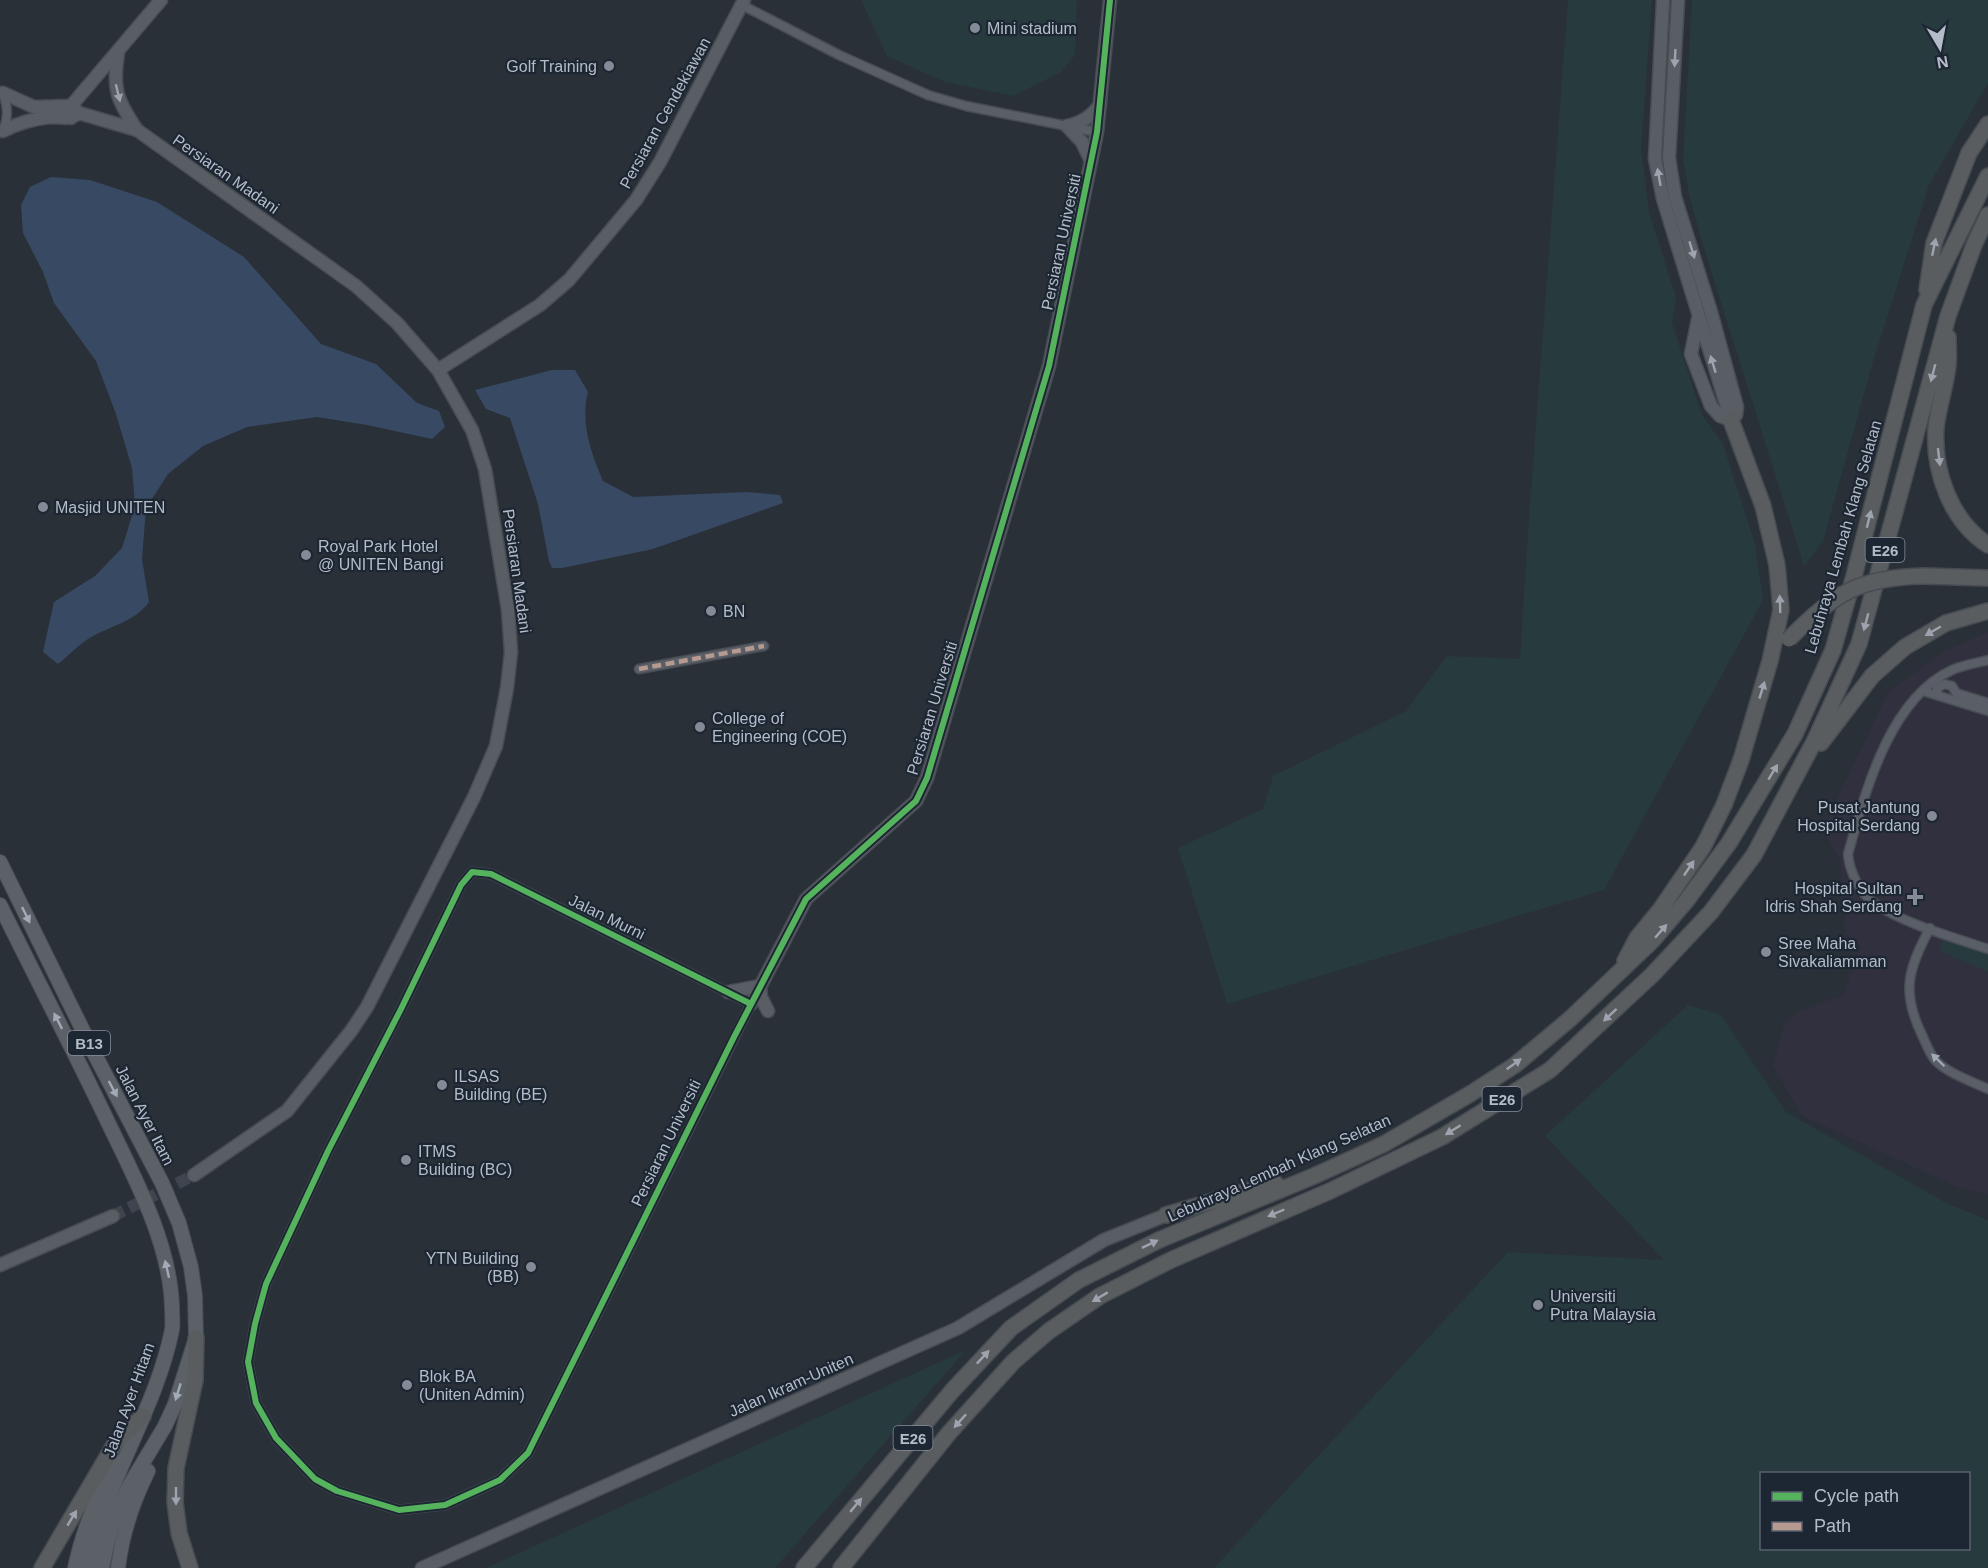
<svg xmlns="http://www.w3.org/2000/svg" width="1988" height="1568" viewBox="0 0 1988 1568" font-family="Helvetica,sans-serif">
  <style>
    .medical { fill: #31303e }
    .green { fill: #273a3e; fill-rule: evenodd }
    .water { fill: #384963 }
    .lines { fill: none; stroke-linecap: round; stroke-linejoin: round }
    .secondary-tunnel { stroke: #3f454e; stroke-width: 12; stroke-dasharray: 12 6; stroke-linecap: butt }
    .street-casing { stroke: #484c53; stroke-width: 11 }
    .secondary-casing { stroke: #484c53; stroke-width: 15 }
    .primary-casing { stroke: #484c55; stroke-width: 16 }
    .highway-casing { stroke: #474c53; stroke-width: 18 }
    .street { stroke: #5a5e66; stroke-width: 8 }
    .secondary { stroke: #595d64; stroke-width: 12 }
    .primary { stroke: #5c6168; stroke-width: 14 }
    .highway { stroke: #5a5d60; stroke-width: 15 }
    .highway-bridge-casing { stroke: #474c53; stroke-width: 18; stroke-linecap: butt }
    .highway-bridge { stroke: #5a5d60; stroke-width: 15 }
    .quiet { stroke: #b69a8f; stroke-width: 4.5; stroke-dasharray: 9 4.5; stroke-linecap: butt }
    .cycleway-casing { stroke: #1d2633; stroke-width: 10 }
    .cycleway { stroke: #56b35d; stroke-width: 6 }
    .oneway { fill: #9da4b0 }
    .oneway2 { fill: #9ea4af }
    .oneway3 { fill: #a2aab6 }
    .oneway4 { fill: #a2a9b5 }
    .poi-dot { fill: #848b96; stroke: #1d2633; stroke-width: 2 }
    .labels { text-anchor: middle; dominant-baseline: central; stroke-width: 4.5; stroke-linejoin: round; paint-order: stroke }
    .shield { fill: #1d2633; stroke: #878f9c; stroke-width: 1.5 }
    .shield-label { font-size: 15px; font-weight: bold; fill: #b4bcc9 }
    .poi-label { font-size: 16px; fill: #b4bcc9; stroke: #1d2633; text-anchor: start }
    .street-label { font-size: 16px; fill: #b4bcc9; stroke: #1d2633 }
  </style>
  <rect width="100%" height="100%" fill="#2a3038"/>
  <!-- medical -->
  <polygon class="medical" points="1988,632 1988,1194 1957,1187 1801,1115 1773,1066 1784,1024 1800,1011 1843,995 1861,946 1845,933 1840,861 1823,829 1888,692 1945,651"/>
  <!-- green -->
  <g class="green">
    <polygon points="861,0 1077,0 1075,55 1061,72 1013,96 945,82 887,56"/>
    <polygon points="1568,0 1652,0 1641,148 1649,212 1676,297 1672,323 1702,415 1723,444 1755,544 1763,600 1604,890 1227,1004 1178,848 1263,809 1273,776 1406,711 1447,656 1520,659 1529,518"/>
    <polygon points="1692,0 1988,0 1988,83 1929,185 1872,365 1823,541 1804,566 1702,242 1689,194 1683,161"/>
    <polygon points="1944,938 1988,952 1988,972 1939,951"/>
    <path d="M1688,1005L1721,1015L1786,1112L1946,1203L1988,1220V1568H1214L1508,1252L1664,1260L1545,1136ZM1762,1474H1968V1548H1762Z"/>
    <polygon points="966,1350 775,1568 486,1568"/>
  </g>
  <!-- water -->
  <g class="water">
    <path d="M51,177L90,180L157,202L244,257L321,344L376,364L417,403L439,411L445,427L432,439L367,425L317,417L247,427L203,446L168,474L146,508L142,559L149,602C134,623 108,626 88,639C77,646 68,656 58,664L43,652L54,602L95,576L122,548L135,506L132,468L116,414L96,361L54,303L43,272L23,233L21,205L30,187Z"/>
    <path d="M552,370H575L588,392C580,423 591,453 603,481L633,497L747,492L780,495L783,503L653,549L562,568H552L549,561L538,504L510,418L486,409L475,390Z"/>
  </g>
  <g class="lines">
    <!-- secondary-tunnel -->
    <polyline class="secondary-tunnel" points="113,1216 194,1175"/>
    <!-- street casing -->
    <g class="street-casing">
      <g id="street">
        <polyline points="742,5 839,55 928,95 966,106 1097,132"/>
        <path d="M2,91C8,105 9,117 3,131"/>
        <path d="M1988,660C1977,663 1963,665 1952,670C1889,699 1865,793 1848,854C1849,870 1860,894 1874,903C1904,924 1953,937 1988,949"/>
        <polyline points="639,669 764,646"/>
        <polyline points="1923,691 1988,711"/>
        <polyline points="1937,695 1937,688 1944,684 1952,686 1956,693 1988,703"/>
        <polygon points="472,872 491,874 751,1004 528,1453 500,1480 445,1505 399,1510 337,1491 315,1479 276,1438 256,1403 248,1362 255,1324 266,1284 328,1151 401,1009 461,885"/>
        <path d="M1930,928C1908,969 1901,992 1922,1035C1926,1043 1929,1053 1935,1060C1947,1073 1971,1081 1988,1089"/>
      </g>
    </g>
    <!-- secondary casing -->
    <g class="secondary-casing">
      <g id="secondary">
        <polyline points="1663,0 1655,159 1663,199 1731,420"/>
        <polyline points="1678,0 1669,158 1675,197 1711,312 1737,407 1736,415 1731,420"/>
        <path d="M118,53C112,89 117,100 137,130"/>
        <polyline points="3,93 34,107 71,106 79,113 137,130 356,286 397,323 438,370 472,430 485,469 508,610 511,652 507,688 496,746 474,797 367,1007 351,1031 287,1111 194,1175"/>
        <polyline points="71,118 71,106 161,0"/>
        <polyline points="1067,126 1082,142 1091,161"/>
        <path d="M1067,126C1082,123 1090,117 1100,105"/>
        <path d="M3,131C18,123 32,119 50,117C60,117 68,120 78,114"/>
        <polyline points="1698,319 1691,354 1711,406 1720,416 1731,420"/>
        <polyline points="438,370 540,305 569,280 636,200 660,162 744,0"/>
        <polyline points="760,986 761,997 768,1011"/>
        <polyline points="728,992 760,986"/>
        <polyline points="751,1004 806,899 916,801 927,778 1049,366 1097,132 1110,0"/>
        <polyline points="0,1265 113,1216"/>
        <polyline points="422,1568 958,1328 1104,1240 1166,1215"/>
      </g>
    </g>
    <!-- primary casing -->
    <g class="primary-casing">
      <g id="primary">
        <polyline points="0,862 94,1053 162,1183 179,1223 191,1267 195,1296 196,1338 175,1404 165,1426 129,1486 115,1516 107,1544 102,1568"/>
        <path d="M0,905C35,976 71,1045 105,1116C133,1175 170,1241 172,1307C172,1314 173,1323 172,1330C155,1413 103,1484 88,1568"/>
        <path d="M75,1568C83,1529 97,1496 115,1461"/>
        <path d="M118,1568C122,1534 133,1501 148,1471"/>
      </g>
    </g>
    <!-- highway casing -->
    <g class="highway-casing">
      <g id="highway">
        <polyline points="1927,290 1934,243 1969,153 1988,124"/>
        <path d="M1948,337C1948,346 1949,356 1948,365C1946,386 1938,407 1936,428C1933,472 1951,521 1988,545"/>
        <polyline points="1925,576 1988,578"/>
        <polyline points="1821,743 1872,676 1905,647 1946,623 1988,611"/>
        <polyline points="1625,961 1637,938 1660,910 1703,847 1724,805 1741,760 1770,661 1781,610 1777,565 1763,506 1731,420"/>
        <polyline points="1166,1215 1251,1190 1276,1184"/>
        <polyline points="42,1568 116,1442 143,1416"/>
        <polyline points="190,1568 179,1533 175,1502 176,1468 195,1380 196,1338"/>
        <polyline points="804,1568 952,1391 1011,1328 1079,1280 1159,1240 1314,1176 1384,1144 1470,1094 1515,1065 1570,1019 1653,940 1687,900 1729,843 1795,734 1833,650 1854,576 1924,305 1988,176"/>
        <polyline points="841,1568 949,1433 1013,1362 1049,1331 1100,1296 1171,1260 1330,1191 1442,1137 1550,1070 1652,975 1711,912 1754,855 1815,740 1859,644 1948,316 1974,245 1988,215"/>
      </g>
    </g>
    <!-- street -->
    <use href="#street" class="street"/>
    <!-- secondary -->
    <use href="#secondary" class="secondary"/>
    <!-- primary -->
    <use href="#primary" class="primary"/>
    <!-- highway -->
    <use href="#highway" class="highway"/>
    <!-- highway-bridge casing -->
    <g class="highway-bridge-casing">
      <path id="highway-bridge" d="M1789,639C1835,593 1859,577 1925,576"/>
    </g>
    <!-- highway-bridge -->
    <use href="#highway-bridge" class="highway-bridge"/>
    <!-- quiet -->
    <polyline class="quiet" points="639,669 764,646"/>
    <!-- cycleway casing -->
    <g class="cycleway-casing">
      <polyline id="cycleway" points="751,1004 491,874 472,872 461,885 401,1009 328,1151 266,1284 255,1324 248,1362 256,1403 276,1438 315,1479 337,1491 399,1510 445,1505 500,1480 528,1453 734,1037 806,899 916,801 927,778 1049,366 1097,132 1110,0"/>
    </g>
    <!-- cycleway -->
    <use href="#cycleway" class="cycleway"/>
  </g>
  <!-- one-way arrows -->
  <defs><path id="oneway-solid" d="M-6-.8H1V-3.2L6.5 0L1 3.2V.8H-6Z" transform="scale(1.5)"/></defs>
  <g class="oneway">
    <use href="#oneway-solid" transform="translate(1675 58) rotate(93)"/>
    <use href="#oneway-solid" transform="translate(118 93) rotate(76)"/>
    <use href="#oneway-solid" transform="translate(1659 177) rotate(-100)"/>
    <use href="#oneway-solid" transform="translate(1692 250) rotate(73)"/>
    <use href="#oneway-solid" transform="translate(1713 364) rotate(-107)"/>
  </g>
  <g class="oneway2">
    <use href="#oneway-solid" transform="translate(1934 247) rotate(-78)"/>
    <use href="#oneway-solid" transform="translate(1933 373) rotate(105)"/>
    <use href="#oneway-solid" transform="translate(1939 457) rotate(83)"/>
    <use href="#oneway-solid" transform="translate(1869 519) rotate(-76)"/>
    <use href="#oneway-solid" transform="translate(1780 604) rotate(-92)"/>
    <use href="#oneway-solid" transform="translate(1866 622) rotate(105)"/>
    <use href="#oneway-solid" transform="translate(1933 631) rotate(150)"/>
    <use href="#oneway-solid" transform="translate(1762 690) rotate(-73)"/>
    <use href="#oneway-solid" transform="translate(1773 772) rotate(-59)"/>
    <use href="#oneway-solid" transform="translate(1689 868) rotate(-56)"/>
    <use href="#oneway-solid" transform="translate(1661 931) rotate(-49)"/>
    <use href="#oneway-solid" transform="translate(1610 1015) rotate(137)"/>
    <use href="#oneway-solid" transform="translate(1514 1064) rotate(-36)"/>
    <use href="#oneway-solid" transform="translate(1453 1130) rotate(148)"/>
    <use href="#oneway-solid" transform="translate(1276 1213) rotate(157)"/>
    <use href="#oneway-solid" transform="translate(1150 1244) rotate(-26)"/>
    <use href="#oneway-solid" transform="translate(1100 1297) rotate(149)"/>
    <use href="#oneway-solid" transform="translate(983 1357) rotate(-47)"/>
    <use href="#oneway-solid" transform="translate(960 1421) rotate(132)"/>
    <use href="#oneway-solid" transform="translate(176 1496) rotate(90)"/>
    <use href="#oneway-solid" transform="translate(856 1505) rotate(-50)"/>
    <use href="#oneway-solid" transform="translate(72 1518) rotate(-59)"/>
  </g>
  <g class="oneway3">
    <use href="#oneway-solid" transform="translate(26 915) rotate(64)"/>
    <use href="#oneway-solid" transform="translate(58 1021) rotate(-117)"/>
    <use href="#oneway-solid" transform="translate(113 1089) rotate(62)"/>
    <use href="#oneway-solid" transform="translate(167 1269) rotate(-103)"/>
    <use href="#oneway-solid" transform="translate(178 1392) rotate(107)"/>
  </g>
  <use class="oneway4" href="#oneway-solid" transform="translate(1938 1060) rotate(-136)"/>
  <!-- markers -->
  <g class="poi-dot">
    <circle cx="975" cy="28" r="6"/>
    <circle cx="609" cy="66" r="6"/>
    <circle cx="43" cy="507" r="6"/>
    <circle cx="306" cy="555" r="6"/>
    <circle cx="711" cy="611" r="6"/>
    <circle cx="700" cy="727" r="6"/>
    <circle cx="1932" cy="816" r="6"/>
    <path d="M1912 888h6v6h6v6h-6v6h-6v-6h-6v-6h6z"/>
    <circle cx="1766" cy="952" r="6"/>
    <circle cx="442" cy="1085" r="6"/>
    <circle cx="406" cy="1160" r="6"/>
    <circle cx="531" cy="1267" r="6"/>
    <circle cx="1538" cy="1305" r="6"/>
    <circle cx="407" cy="1385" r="6"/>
  </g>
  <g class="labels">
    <!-- shield labels -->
    <g class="shield">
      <rect x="1865.5" y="538" width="39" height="24" rx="4.5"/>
      <rect x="68" y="1031" width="42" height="24" rx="4.5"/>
      <rect x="1482.5" y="1087" width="39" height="24" rx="4.5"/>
      <rect x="893.5" y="1426" width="39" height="24" rx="4.5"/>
    </g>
    <g class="shield-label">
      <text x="1885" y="550">E26</text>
      <text x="89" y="1043">B13</text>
      <text x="1502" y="1099">E26</text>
      <text x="913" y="1438">E26</text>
    </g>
    <!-- poi labels -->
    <g class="poi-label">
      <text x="987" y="28">Mini stadium</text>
      <text x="597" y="66" text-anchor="end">Golf Training</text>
      <text x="55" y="507">Masjid UNITEN</text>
      <text x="318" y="546">Royal Park Hotel<tspan x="318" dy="18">@ UNITEN Bangi</tspan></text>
      <text x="723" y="611">BN</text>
      <text x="712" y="718">College of<tspan x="712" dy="18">Engineering (COE)</tspan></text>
      <text x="1920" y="807" text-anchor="end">Pusat Jantung<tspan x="1920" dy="18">Hospital Serdang</tspan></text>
      <text x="1902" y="888" text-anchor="end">Hospital Sultan<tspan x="1902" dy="18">Idris Shah Serdang</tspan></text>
      <text x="1778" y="943">Sree Maha<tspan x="1778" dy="18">Sivakaliamman</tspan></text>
      <text x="454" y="1076">ILSAS<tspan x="454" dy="18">Building (BE)</tspan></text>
      <text x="418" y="1151">ITMS<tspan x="418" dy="18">Building (BC)</tspan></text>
      <text x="519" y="1258" text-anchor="end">YTN Building<tspan x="519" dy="18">(BB)</tspan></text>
      <text x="1550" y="1296">Universiti<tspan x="1550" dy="18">Putra Malaysia</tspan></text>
      <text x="419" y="1376">Blok BA<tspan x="419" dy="18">(Uniten Admin)</tspan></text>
    </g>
    <!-- street labels -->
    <g class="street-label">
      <text transform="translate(665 113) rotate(-61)">Persiaran Cendekiawan</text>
      <text transform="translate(226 174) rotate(35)">Persiaran Madani</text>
      <text transform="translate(1061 242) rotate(-78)">Persiaran Universiti</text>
      <text transform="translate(1843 537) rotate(-74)">Lebuhraya Lembah Klang Selatan</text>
      <text transform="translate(517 571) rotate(82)">Persiaran Madani</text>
      <text transform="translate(932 708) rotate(-73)">Persiaran Universiti</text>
      <text transform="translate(607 917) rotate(26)">Jalan Murni</text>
      <text transform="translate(145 1115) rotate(63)">Jalan Ayer Itam</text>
      <text transform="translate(666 1143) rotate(-64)">Persiaran Universiti</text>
      <text transform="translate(1279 1168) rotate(-24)">Lebuhraya Lembah Klang Selatan</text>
      <text transform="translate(791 1385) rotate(-24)">Jalan Ikram-Uniten</text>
      <text transform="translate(129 1400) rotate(-70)">Jalan Ayer Hitam</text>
    </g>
  </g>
  <!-- legend -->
  <rect x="1760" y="1472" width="210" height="78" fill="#1d2633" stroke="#59626f" stroke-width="1.5"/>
  <rect x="1772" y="1492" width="30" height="9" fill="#56b35d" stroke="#59626f" stroke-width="1.5"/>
  <text x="1814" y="1502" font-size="18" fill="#b4bcc9">Cycle path</text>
  <rect x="1772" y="1522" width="30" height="9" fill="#b69a8f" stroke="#59626f" stroke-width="1.5"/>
  <text x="1814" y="1532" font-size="18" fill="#b4bcc9">Path</text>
  <!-- north arrow -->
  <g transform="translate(1940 48) rotate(170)" stroke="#1d2633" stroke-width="4.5" paint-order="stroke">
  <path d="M0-4.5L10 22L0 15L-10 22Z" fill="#b4bcc9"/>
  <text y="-9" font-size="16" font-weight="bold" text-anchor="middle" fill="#b4bcc9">N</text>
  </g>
</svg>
